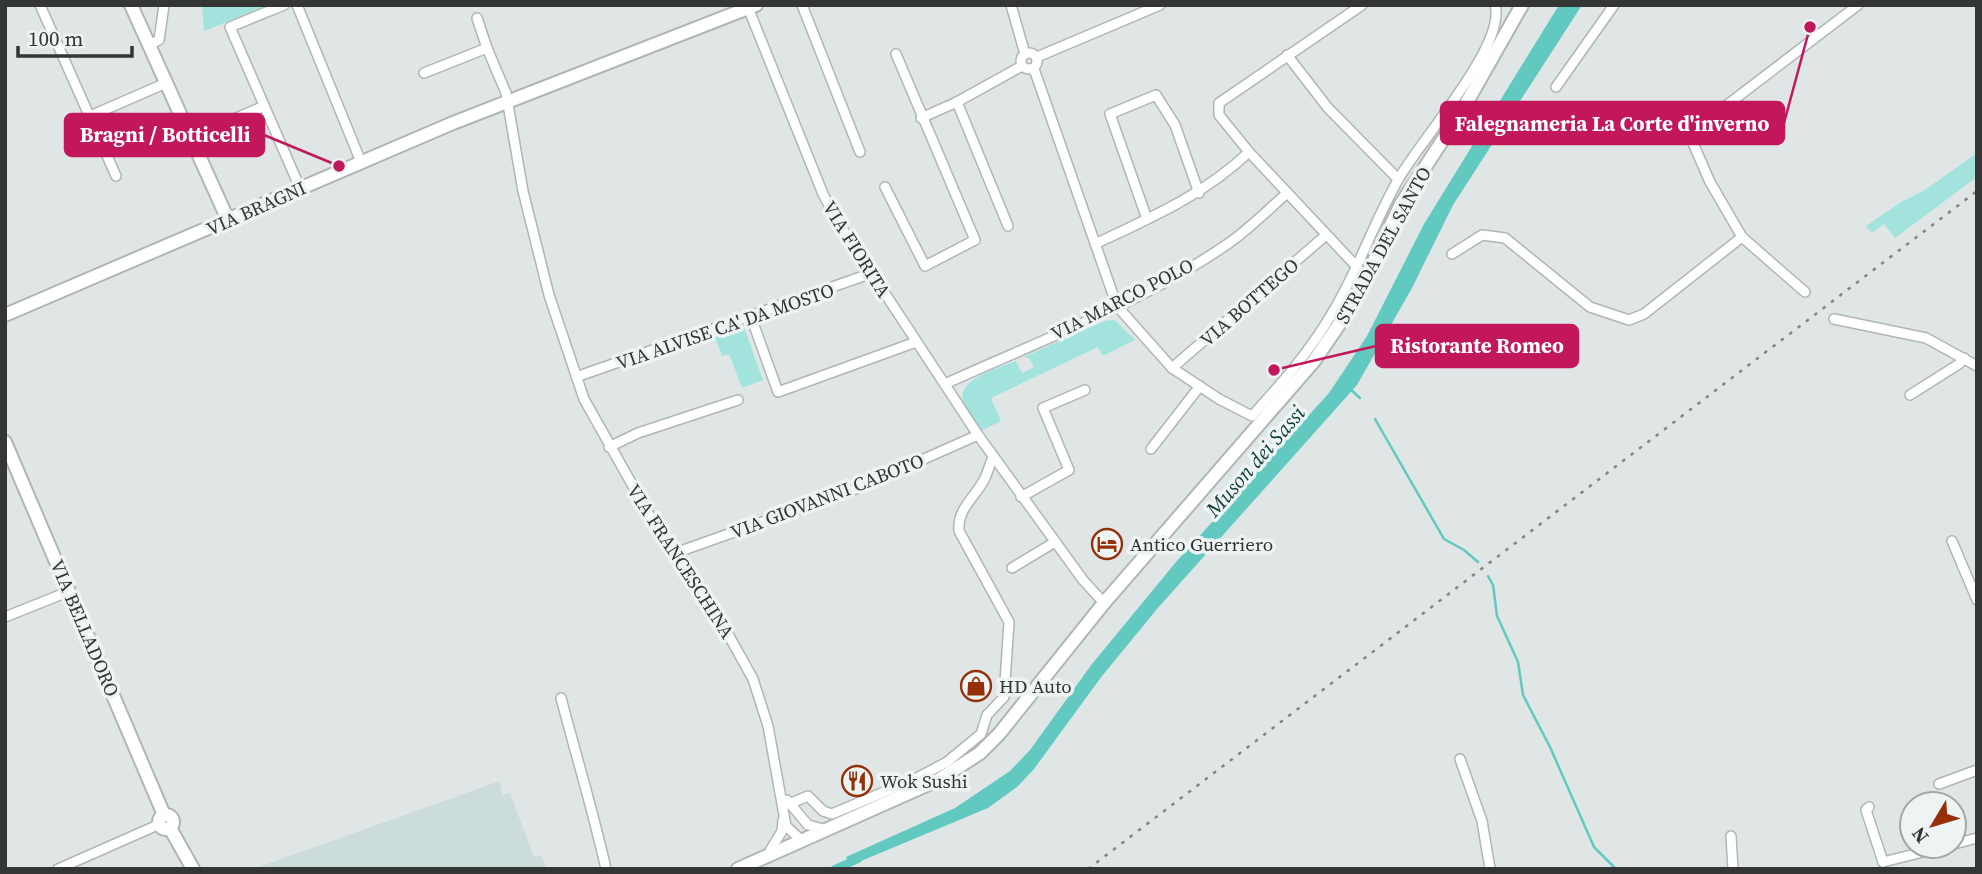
<svg xmlns="http://www.w3.org/2000/svg" width="1982" height="874" viewBox="0 0 1982 874" font-family="'Source Serif 4',serif">
  <style>
    .built { fill: #ccdcda }
    .green { fill: #a2e4dd }
    .water { fill: #62c9c0 }
    .lines { fill: none; stroke-linecap: round; stroke-linejoin: round }
    .stream { stroke: #62c9c0; stroke-width: 2.5 }
    .canal { stroke: #62c9c0; stroke-width: 8 }
    .street-casing { stroke: #b0b6b5; stroke-width: 12 }
    .secondary-casing { stroke: #b0b6b5; stroke-width: 16 }
    .street { stroke: #fff; stroke-width: 9 }
    .secondary { stroke: #fff; stroke-width: 12 }
    .rail { stroke: #828585; stroke-width: 2.5; stroke-dasharray: 3.5 7; stroke-linecap: butt }
    .labels { text-anchor: middle; dominant-baseline: central; stroke-width: 7; stroke-linejoin: round; paint-order: stroke }
    .street-label { font-size: 19px; fill: #343636; stroke: #edf4f3 }
    .poi-label { font-size: 19px; fill: #343636; stroke: #edf4f3; text-anchor: start }
    .water-label { font-size: 21px; font-style: italic; fill: #0f3f3c; stroke: #edf4f3 }
    .leader { fill: none; stroke: #c2185b; stroke-width: 2.5 }
    .callout-dot { fill: #c2185b; stroke: #edf4f3; stroke-width: 2.5 }
    .callout { fill: #c2185b; stroke: #c2185b; stroke-width: 2.5 }
    .callout-label { font-size: 21px; text-anchor: middle; font-weight: bold; fill: #fff }
  </style>
  <rect width="100%" height="100%" fill="#e0e6e6"/>
  <!-- built -->
  <polygon class="built" points="500,781 502,795 510,793 534,857 542,856 546,869 253,869"/>
  <!-- green -->
  <g class="green">
    <polygon points="202,5 268,5 204,31"/>
    <polygon points="1977,153 1977,177 1895,238 1884,224 1872,233 1866,226 1901,202 1925,190"/>
    <path d="M1115,320L1135,340L1103,356L1098,347L991,398L1001,421L981,431C975,422 966,412 963,402C956,378 1000,368 1016,361L1022,373L1034,367L1029,358L1024,357L1104,321Z"/>
    <polygon points="744,327 763,380 742,388 729,354 722,356 715,337"/>
  </g>
  <!-- water -->
  <polygon class="water" points="1559,5 1582,5 1453,205 1412,288 1357,385 1157,609 1102,676 1034,769 1017,787 988,808 849,866 846,857 955,808 1010,771 1030,750 1092,664 1176,562 1329,393 1367,336 1424,224"/>
  <g class="lines">
    <!-- stream -->
    <g class="stream">
      <polyline points="98,269 106,265"/>
      <polyline points="1350,389 1360,398"/>
      <polyline points="1375,419 1444,539 1464,550 1478,562"/>
      <polyline points="1488,576 1493,585 1497,616 1518,662 1523,695 1550,747 1594,847 1616,869"/>
    </g>
    <!-- canal -->
    <polyline class="canal" points="835,869 858,859"/>
    <!-- street casing -->
    <g class="street-casing">
      <g id="street">
        <polyline points="40,5 116,176"/>
        <polyline points="284,5 230,27 300,188"/>
        <polyline points="297,5 361,162"/>
        <polyline points="747,5 823,194 838,222 978,435 1083,580 1104,603"/>
        <polyline points="802,5 860,152"/>
        <polyline points="1011,5 1025,54"/>
        <polyline points="477,18 487,48"/>
        <polyline points="149,45 159,40 164,5"/>
        <circle cx="1029" cy="61" r="8"/>
        <polyline points="1287,55 1328,108 1398,179"/>
        <polyline points="1037,57 1160,5"/>
        <path d="M1034,69L1117,306L1172,368L1219,399L1252,416C1282,383 1312,349 1334,310C1359,268 1374,222 1398,180C1418,143 1507,45 1495,5"/>
        <polyline points="424,73 487,48 506,93 523,191 549,295 584,399 661,536 704,591 753,679 768,726 786,826 802,841"/>
        <polyline points="1556,87 1614,5"/>
        <polyline points="957,102 1008,226"/>
        <polyline points="88,117 166,83"/>
        <polyline points="921,118 957,102 1022,66"/>
        <polyline points="190,138 264,106"/>
        <polyline points="885,187 925,266 975,240 896,54"/>
        <polyline points="1147,219 1110,114 1156,95 1175,125 1199,193"/>
        <path d="M1095,244C1150,218 1204,195 1249,152"/>
        <polyline points="1452,254 1482,235 1505,238 1590,307 1629,320 1644,314 1742,237"/>
        <polyline points="1357,267 1249,152 1219,115 1219,103 1362,5"/>
        <polyline points="1805,292 1742,237 1710,182 1689,134 1858,5"/>
        <polyline points="751,317 778,392 916,342"/>
        <polyline points="1834,319 1926,338 1977,366"/>
        <polyline points="1172,368 1325,236"/>
        <polyline points="576,377 872,273"/>
        <path d="M945,384C1037,342 1146,301 1229,243C1249,229 1268,210 1286,194"/>
        <polyline points="1910,395 1959,364 1964,358"/>
        <polyline points="609,447 638,433 738,400"/>
        <polyline points="1151,449 1200,386"/>
        <polyline points="1021,497 1069,470 1043,408 1085,390"/>
        <polyline points="1952,541 1977,600"/>
        <polyline points="675,553 861,487 978,435"/>
        <polyline points="1012,568 1055,542"/>
        <polyline points="5,617 70,591"/>
        <path d="M561,698C576,755 593,811 606,869"/>
        <polyline points="1460,759 1482,821 1490,869"/>
        <polyline points="1939,784 1977,770"/>
        <polyline points="787,800 808,825 827,830"/>
        <path d="M789,804L808,796L823,811L832,814L915,779L947,762L981,734L987,715L1004,697L1009,622L959,531C957,508 976,497 985,478C988,471 990,464 993,457"/>
        <polyline points="1869,807 1866,810 1883,862"/>
        <polyline points="1731,836 1733,869"/>
        <polyline points="1954,844 1977,838"/>
        <polyline points="768,854 782,831 783,820"/>
        <polyline points="1883,862 1947,846"/>
        <polyline points="58,869 160,824"/>
      </g>
    </g>
    <!-- secondary casing -->
    <g class="secondary-casing">
      <g id="secondary">
        <polyline points="131,5 228,220"/>
        <polyline points="5,315 453,123 756,5"/>
        <polyline points="5,442 164,815"/>
        <circle cx="166" cy="822" r="7"/>
        <polyline points="170,828 193,869"/>
        <polyline points="738,869 940,779 980,753 999,734 1104,603 1314,361 1338,326 1366,278 1401,204 1463,109 1522,5"/>
      </g>
    </g>
    <!-- street -->
    <use href="#street" class="street"/>
    <!-- secondary -->
    <use href="#secondary" class="secondary"/>
    <!-- rail -->
    <polyline class="rail" points="1088,869 1977,191"/>
  </g>
  <!-- icons -->
  <defs>
    <g id="hotel-ring" transform="scale(1.575)"><circle r="9.5" fill="#edf4f3" stroke="#963009" stroke-width="1.5"/><path d="M-6-4.5h1.5V1H6V5H4.5V3h-9V5H-6ZM-4 0a1.8 1.8 0 1 1 3.6 0ZM.5 0V-2.5h3Q6-2.5 6 0Z" fill="#963009"/></g>
    <g id="shop-ring" transform="scale(1.575)"><circle r="9.5" fill="#edf4f3" stroke="#963009" stroke-width="1.5"/><path d="M-5-2.5h2.3a2.7 3.5 0 0 1 5.4 0H5L5.5 6h-11ZM-1.5-2.5h3a1.5 2.3 0 0 0-3 0Z" fill="#963009"/></g>
    <g id="restaurant-ring" transform="scale(1.575)"><circle r="9.5" fill="#edf4f3" stroke="#963009" stroke-width="1.5"/><path d="M-5-6h1v4h1v-4h1v4h1v-4h1v5L-1.5 .5V6h-2V.5L-5-1ZM5-6V6H3V1.5H1.5Q1.5-4 5-6Z" fill="#963009"/></g>
  </defs>
  <g fill-rule="evenodd">
    <use href="#hotel-ring" x="1107" y="544"/>
    <use href="#shop-ring" x="976" y="686"/>
    <use href="#restaurant-ring" x="857" y="781"/>
  </g>
  <g class="labels">
    <!-- street labels -->
    <g class="street-label">
      <text transform="translate(256 208) rotate(-24)">VIA BRAGNI</text>
      <text transform="translate(1383 245) rotate(-61)">STRADA DEL SANTO</text>
      <text transform="translate(857 249) rotate(58)">VIA FIORITA</text>
      <text transform="translate(1122 299) rotate(-27)">VIA MARCO POLO</text>
      <text transform="translate(1249 302) rotate(-41)">VIA BOTTEGO</text>
      <text transform="translate(725 326) rotate(-19)">VIA ALVISE CA' DA MOSTO</text>
      <text transform="translate(827 496) rotate(-21)">VIA GIOVANNI CABOTO</text>
      <text transform="translate(681 561) rotate(57)">VIA FRANCESCHINA</text>
      <text transform="translate(85 628) rotate(67)">VIA BELLADORO</text>
    </g>
    <!-- poi labels -->
    <g class="poi-label">
      <text x="1130" y="544">Antico Guerriero</text>
      <text x="999" y="686">HD Auto</text>
      <text x="880" y="781">Wok Sushi</text>
    </g>
    <!-- water labels -->
    <g class="water-label">
      <text transform="translate(1255 461) rotate(-49)">Muson dei Sassi</text>
    </g>
  </g>
  <!-- callouts -->
  <path class="leader" d="M1810 27L1784 123M339 166L264 135M1274 370L1376 346"/>
  <g class="callout-dot">
    <circle cx="1810" cy="27" r="7"/>
    <circle cx="339" cy="166" r="7"/>
    <circle cx="1274" cy="370" r="7"/>
  </g>
  <g class="callout">
    <rect x="1441" y="102" width="343" height="42" rx="7"/>
    <rect x="65" y="114" width="199" height="42" rx="7"/>
    <rect x="1376" y="325" width="202" height="42" rx="7"/>
  </g>
  <g class="callout-label">
    <text x="1612" y="131">Falegnameria La Corte d'inverno</text>
    <text x="165" y="142">Bragni / Botticelli</text>
    <text x="1477" y="353">Ristorante Romeo</text>
  </g>
  <!-- border -->
  <rect width="1982" height="874" fill="none" stroke="#343636" stroke-width="14"/>
  <!-- north arrow -->
  <g transform="translate(1933 825) rotate(232)"><circle r="33" fill="#edf4f3" stroke="#a3a8a7" stroke-width="2"/>
  <path d="M0-5L12 26L0 18L-12 26Z" fill="#963009"/>
  <text y="-10" font-size="19" font-weight="bold" text-anchor="middle" fill="#343636">N</text>
  </g>
  <!-- scale -->
  <path d="M18 46v10h114v-10" fill="none" stroke="#343636" stroke-width="3.5"/>
  <text x="28" y="46" font-size="21" fill="#343636" stroke="#edf4f3" stroke-width="5" paint-order="stroke">100 m</text>
</svg>
